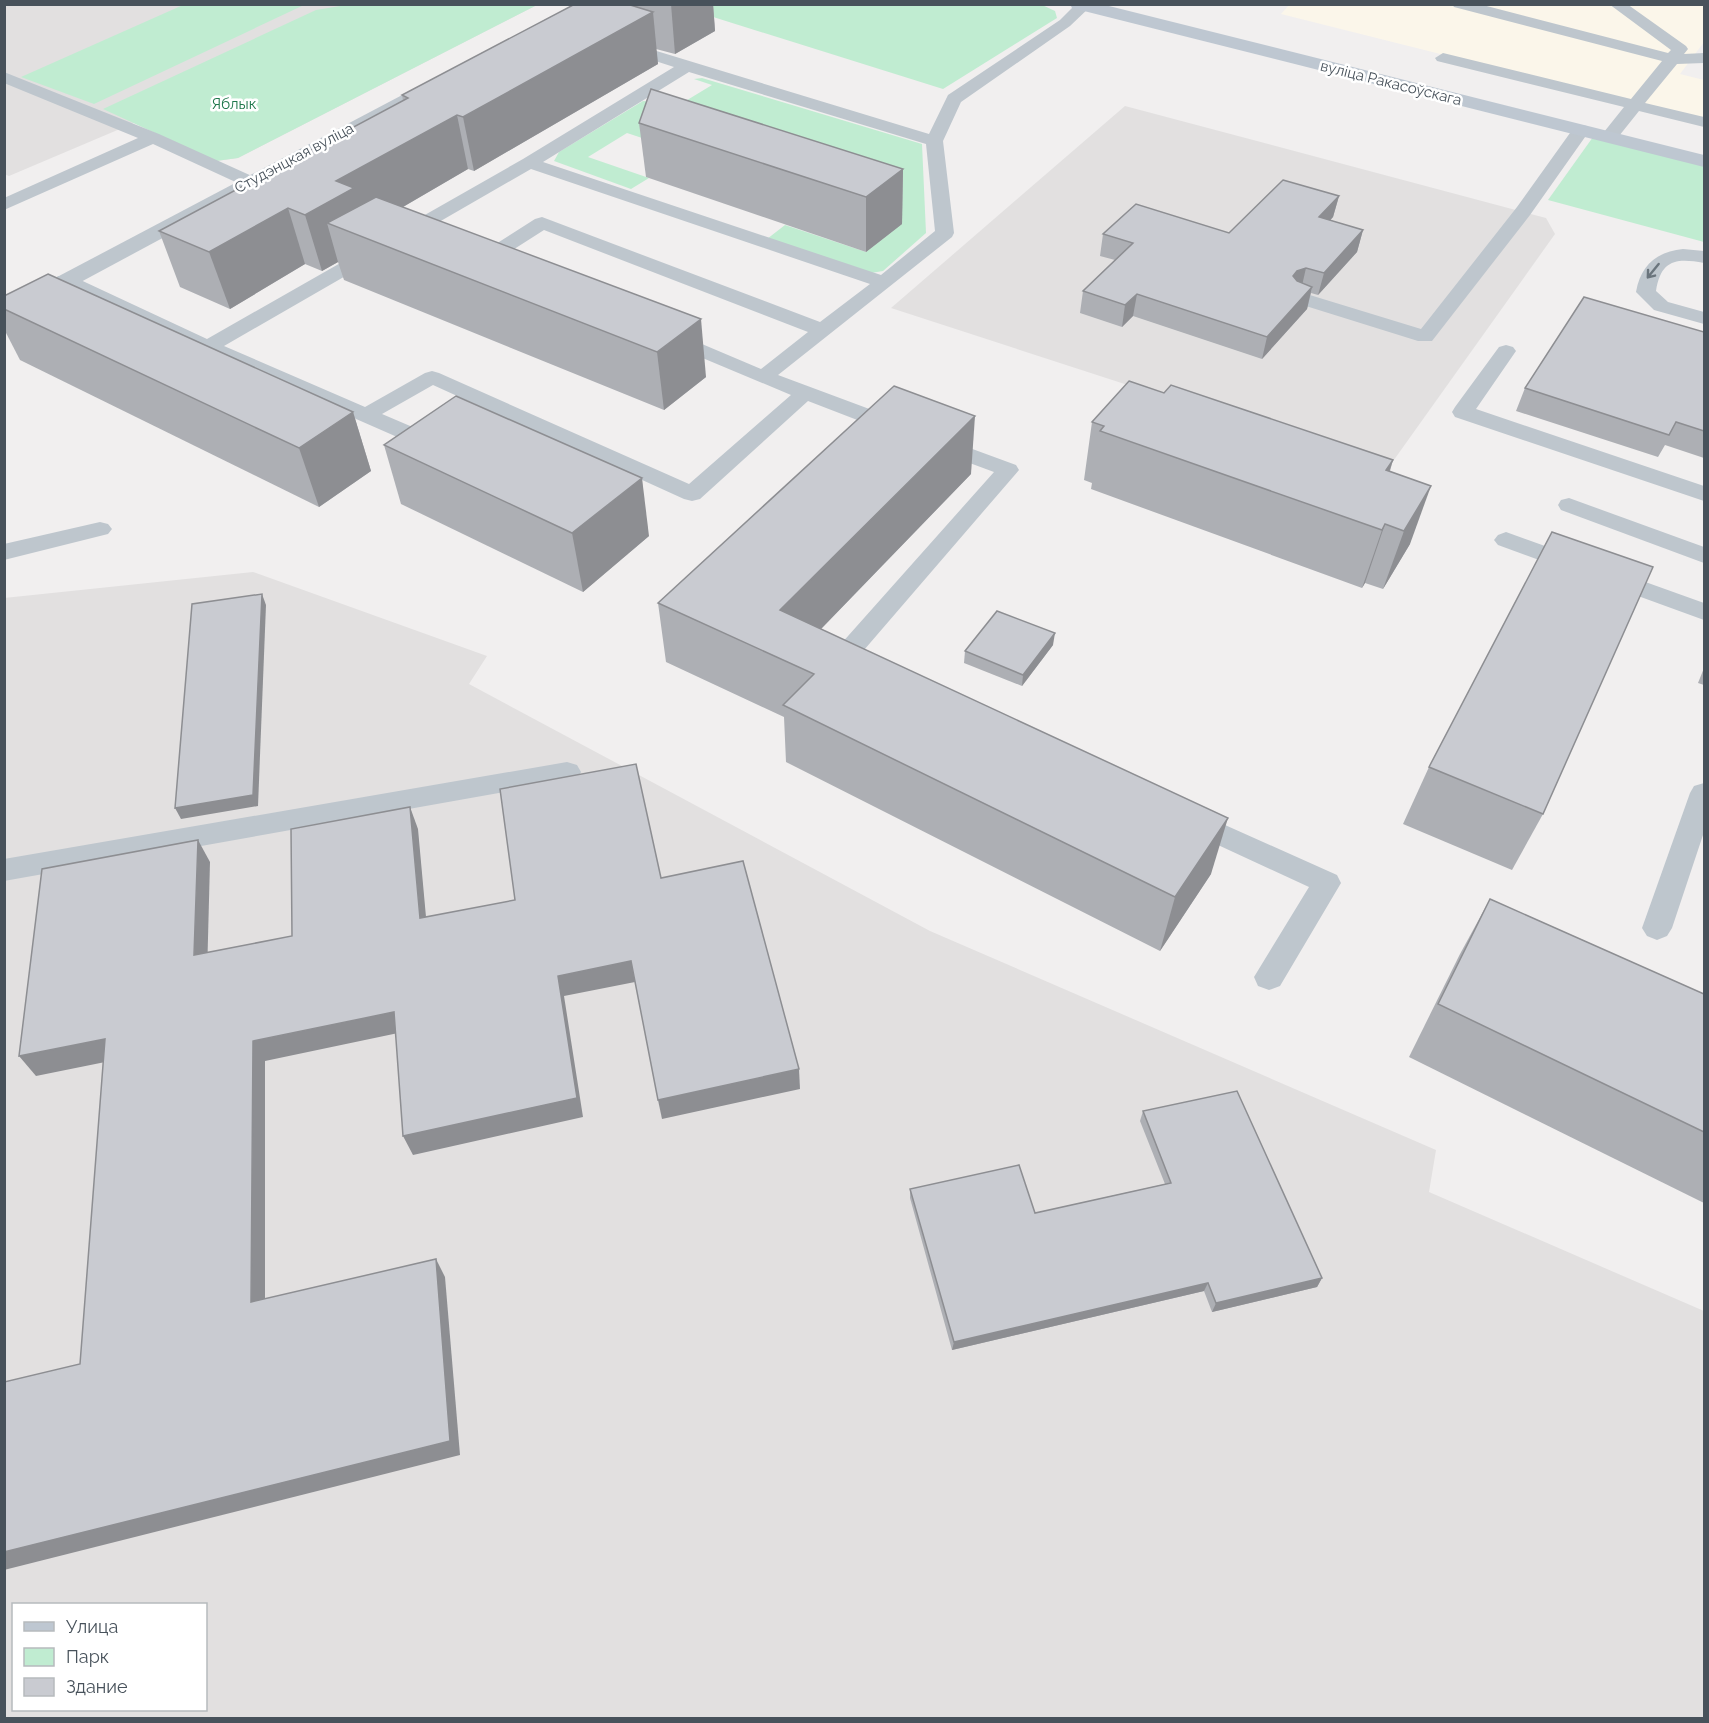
<svg xmlns="http://www.w3.org/2000/svg" width="1709" height="1723" viewBox="0 0 1709 1723" font-family="Raleway,sans-serif">
  <style>
    .commercial { fill: #fbf6ea }
    .education { fill: #e2e0e0; fill-rule: evenodd }
    .green { fill: #c0ecd1 }
    .lines { fill: none; stroke-linecap: round; stroke-linejoin: round }
    .service { fill: #bec6cd; fill-rule: evenodd }
    .minor { fill: #bec6cd; fill-rule: evenodd }
    .secondary { fill: #bec7d1; fill-rule: evenodd }
    .wall { fill: #adafb4 }
    .shaded-wall { fill: #8d8e92 }
    .building { fill: #c9cbd1; stroke: #8d8e92; stroke-width: 1.5 }
    .oneway { stroke: #6b757d }
    .labels { text-anchor: middle; dominant-baseline: central; stroke-width: 5; stroke-linejoin: round; paint-order: stroke }
    .far-street-label { font-size: 15px; fill: #48525b; stroke: #fff }
    .far-park-label { font-size: 15px; fill: #1e774b; stroke: #fff }
  </style>
  <rect width="100%" height="100%" fill="#f1efef"/>
  <!-- commercial -->
  <polygon class="commercial" points="1290,4 1704,5 1704,42 1680,74 1704,80 1704,120 1281,14"/>
  <!-- education -->
  <g class="education">
    <polygon points="4,5 537,5 238,158 216,161 134,123 9,176 4,174"/>
    <polygon points="1125,106 1546,218 1555,234 1391,464 1254,426 891,308"/>
    <path d="M253,572L487,656L469,684L930,931L1436,1150L1429,1192L1704,1311V1718H5L4,598ZM14,1604H206V1710H14Z"/>
  </g>
  <!-- green -->
  <g class="green">
    <polygon points="352,4 537,5 238,158 216,161 103,109 316,10"/>
    <polygon points="1040,4 1055,11 1057,18 943,89 675,5"/>
    <polygon points="183,5 304,5 94,104 21,77"/>
    <polygon points="702,78 922,144 926,233 883,271 871,273 767,239 785,225 866,252 901,224 627,133 588,157 649,178 631,189 554,161 559,152 643,101 655,102 674,108 712,85 694,79"/>
    <polygon points="1593,137 1704,165 1704,242 1548,200"/>
  </g>
  <g class="lines">
    <!-- service -->
    <g class="service">
      <path d="M1076,4L1091,6L1070,26L961,102L943,141L954,233L952,237L778,375L907,423L910,428L907,433L899,435L891,433L808,401L700,499L692,501L684,499L433,385L382,414L436,437L439,442L436,447L428,449L420,447L201,351L58,284L55,280L58,276H72L207,339L523,159L674,67L615,48L613,45L615,42H627L929,134L948,95L1060,20ZM689,72L926,144L935,231L881,275L543,162ZM531,169L870,284L820,322L542,217L535,219L477,256L474,260L477,264H491L544,230L808,332L761,369L676,333H662L659,337L662,341L791,395L689,484L439,373L432,371L425,373L365,407L224,346Z"/>
      <polygon points="1452,4 1479,4 1668,53 1671,50 1609,4 1627,4 1686,46 1688,49 1684,54 1704,53 1704,63 1677,64 1645,103 1704,117 1704,127 1639,111 1615,141 1603,141 1600,137 1624,107 1437,61 1435,58 1443,53 1631,99 1662,61 1454,7"/>
      <polygon points="4,72 159,134 254,177 257,181 254,185 242,185 153,144 4,210 4,198 138,138 4,83"/>
      <polygon points="1581,125 1587,126 1590,130 1530,215 1432,341 1418,341 1293,302 1290,298 1293,294 1300,292 1421,329 1517,207 1575,126"/>
      <path d="M1683,249L1704,251V263C1677,258 1661,259 1656,291L1668,302L1704,312V324L1654,310L1636,292C1641,265 1656,252 1683,249Z"/>
      <polygon points="1506,345 1513,347 1516,351 1476,409 1704,486 1704,501 1455,417 1452,412 1455,407 1499,347"/>
      <path d="M937,436L1016,465L1019,470L858,657L865,661L869,667L865,673C852,677 835,672 828,660L832,654L994,472L929,448L926,443L929,438Z"/>
      <polygon points="1569,498 1704,547 1704,563 1561,510 1558,505 1561,500"/>
      <polygon points="100,522 108,524 112,529 108,534 4,560 4,544"/>
      <polygon points="1506,532 1704,603 1704,620 1498,545 1494,540 1498,535"/>
      <polygon points="567,762 577,765 581,772 577,779 4,881 4,859"/>
      <polygon points="1704,783 1704,832 1672,928 1667,936 1657,940 1647,936 1642,928 1690,793 1694,786"/>
      <polygon points="1187,808 1337,875 1341,883 1280,986 1269,990 1258,986 1254,977 1309,887 1177,826 1173,819 1177,812"/>
    </g>
    <!-- minor -->
    <polygon class="minor" points="442,74 449,76 451,80 449,84 12,319 4,321 4,305"/>
    <!-- secondary -->
    <polygon class="secondary" points="1070,4 1101,4 1704,155 1704,167 1072,8"/>
  </g>
  <!-- wall -->
  <g class="wall">
    <polygon points="575,4 713,4 715,31 675,54 656,49 658,64 474,171 468,169 403,207 706,377 664,410 344,280 338,262 322,271 305,264 230,309 180,287 159,231 403,101 402,95"/>
    <polygon points="639,123 903,169 902,224 866,252 646,177"/>
    <polygon points="1339,196 1333,217 1330,220 1363,230 1357,252 1318,295 1311,293 1307,309 1262,359 1133,316 1122,327 1080,313 1083,291 1115,260 1100,256 1103,234 1229,233"/>
    <polygon points="4,296 353,412 371,471 319,507 20,360 4,329"/>
    <polygon points="1704,332 1704,458 1665,445 1658,457 1516,411 1525,388"/>
    <polygon points="1092,422 1393,460 1390,471 1410,544 1383,589 1365,583 1362,588 1091,489 1092,483 1084,480"/>
    <polygon points="384,445 649,536 583,592 401,504"/>
    <polygon points="971,474 821,629 1211,874 1160,951 786,762 784,717 666,662 658,603"/>
    <polygon points="1053,645 1022,686 964,663 965,651"/>
    <polygon points="1704,668 1704,685 1698,683"/>
    <polygon points="1429,767 1543,814 1512,870 1403,824"/>
    <polygon points="1490,899 1704,994 1704,1203 1409,1057 1460,954"/>
    <polygon points="1143,1111 1322,1278 1317,1287 1212,1312 1204,1291 952,1350 910,1198 910,1189 1035,1213 1165,1184 1140,1121"/>
  </g>
  <!-- shaded-wall -->
  <g class="shaded-wall">
    <polygon points="671,4 713,4 715,31 675,54"/>
    <polygon points="653,12 658,64 474,171 463,117"/>
    <polygon points="457,115 468,169 365,229 327,223 338,262 322,271 305,215 336,181"/>
    <polygon points="903,169 902,224 866,252 866,197"/>
    <polygon points="1339,196 1333,217 1314,239 1319,217"/>
    <polygon points="288,208 305,264 230,309 209,252"/>
    <polygon points="1363,230 1357,252 1318,295 1324,273"/>
    <polygon points="1306,268 1301,290 1293,276 1297,271"/>
    <polygon points="1312,287 1307,309 1262,359 1267,337"/>
    <polygon points="1137,294 1133,316 1122,327 1125,305"/>
    <polygon points="701,319 706,377 664,410 657,352"/>
    <polygon points="353,412 371,471 319,507 299,448"/>
    <polygon points="975,416 971,474 789,662 780,610"/>
    <polygon points="1393,460 1374,519 1386,470"/>
    <polygon points="642,478 649,536 583,592 572,533"/>
    <polygon points="1431,486 1410,544 1383,589 1404,531"/>
    <polygon points="1385,524 1365,583 1362,588 1382,530"/>
    <polygon points="262,594 266,605 258,806 181,819 175,808"/>
    <polygon points="1055,633 1053,645 1022,686 1023,675"/>
    <polygon points="410,807 418,829 428,939 420,918"/>
    <polygon points="1228,818 1211,874 1160,951 1175,897"/>
    <polygon points="198,840 210,862 207,976 194,955"/>
    <polygon points="631,961 635,982 564,996 583,1117 413,1155 403,1136 558,976"/>
    <polygon points="394,1012 403,1032 265,1061 265,1319 251,1302 253,1041"/>
    <polygon points="105,1039 120,1059 36,1076 19,1056"/>
    <polygon points="799,1069 800,1089 662,1119 658,1100"/>
    <polygon points="436,1259 445,1277 460,1455 4,1570 4,1552"/>
    <polygon points="1322,1278 1317,1287 1212,1312 1216,1303"/>
    <polygon points="1208,1283 1204,1291 952,1350 954,1342"/>
  </g>
  <!-- building -->
  <g class="building">
    <polygon points="575,4 627,4 653,12 463,117 457,115 336,181 354,188 305,215 288,208 209,252 159,231 408,98 402,95"/>
    <polygon points="651,89 903,169 866,197 639,123"/>
    <polygon points="1283,180 1339,196 1319,217 1363,230 1324,273 1306,268 1297,271 1293,276 1297,281 1312,287 1267,337 1137,294 1125,305 1083,291 1133,243 1103,234 1136,204 1229,233"/>
    <polygon points="376,197 701,319 657,352 327,223"/>
    <polygon points="48,274 353,412 299,448 4,309 4,296"/>
    <polygon points="1584,297 1704,332 1704,431 1676,422 1669,435 1525,388"/>
    <polygon points="1129,381 1164,393 1171,385 1393,460 1386,470 1431,486 1404,531 1385,524 1382,530 1100,431 1104,426 1092,422"/>
    <polygon points="894,386 975,416 780,610 1228,818 1175,897 783,705 814,674 658,603"/>
    <polygon points="456,396 642,478 572,533 384,445"/>
    <polygon points="1552,532 1653,567 1543,814 1429,767"/>
    <polygon points="262,594 253,795 175,808 192,604"/>
    <polygon points="997,611 1055,633 1023,675 965,651"/>
    <polygon points="636,764 661,878 743,861 799,1069 658,1100 631,961 558,976 577,1098 403,1136 394,1012 253,1041 251,1302 436,1259 450,1441 4,1552 4,1382 80,1364 105,1039 19,1056 42,869 198,840 194,955 292,936 291,829 410,807 420,918 515,900 500,789"/>
    <polygon points="1490,899 1704,994 1704,1132 1438,1004"/>
    <polygon points="1237,1091 1322,1278 1216,1303 1208,1283 954,1342 910,1189 1019,1165 1035,1213 1171,1183 1143,1111"/>
  </g>
  <!-- one-way arrows -->
  <defs><path id="oneway-shaft" d="M-6 0H5M1.5-3L5.5 0L1.5 3" fill="none" stroke-width="1.6" stroke-linecap="round" stroke-linejoin="round" transform="scale(1.5)"/></defs>
  <use class="oneway" href="#oneway-shaft" transform="translate(1653 271) rotate(129)"/>
  <g class="labels">
    <!-- far-street labels -->
    <g class="far-street-label">
      <text transform="translate(1391 83) rotate(14)">вуліца Ракасоўскага</text>
      <text transform="translate(294 158) rotate(-28)">Студэнцкая вуліца</text>
    </g>
    <!-- far-park labels -->
    <g class="far-park-label">
      <text x="234" y="104">Яблык</text>
    </g>
  </g>
  <!-- border -->
  <rect width="1709" height="1723" fill="none" stroke="#48525b" stroke-width="12"/>
  <!-- legend -->
  <rect x="12" y="1603" width="195" height="108" fill="#ffffff" stroke="#b6babd" stroke-width="1.5"/>
  <rect x="24" y="1622" width="30" height="9" fill="#bec7d1" stroke="#b6babd" stroke-width="1.5"/>
  <text x="66" y="1633" font-size="18" fill="#48525b">Улица</text>
  <rect x="24" y="1648" width="30" height="18" fill="#c0ecd1" stroke="#b6babd" stroke-width="1.5"/>
  <text x="66" y="1663" font-size="18" fill="#48525b">Парк</text>
  <rect x="24" y="1678" width="30" height="18" fill="#c9cbd1" stroke="#b6babd" stroke-width="1.5"/>
  <text x="66" y="1693" font-size="18" fill="#48525b">Здание</text>
</svg>
